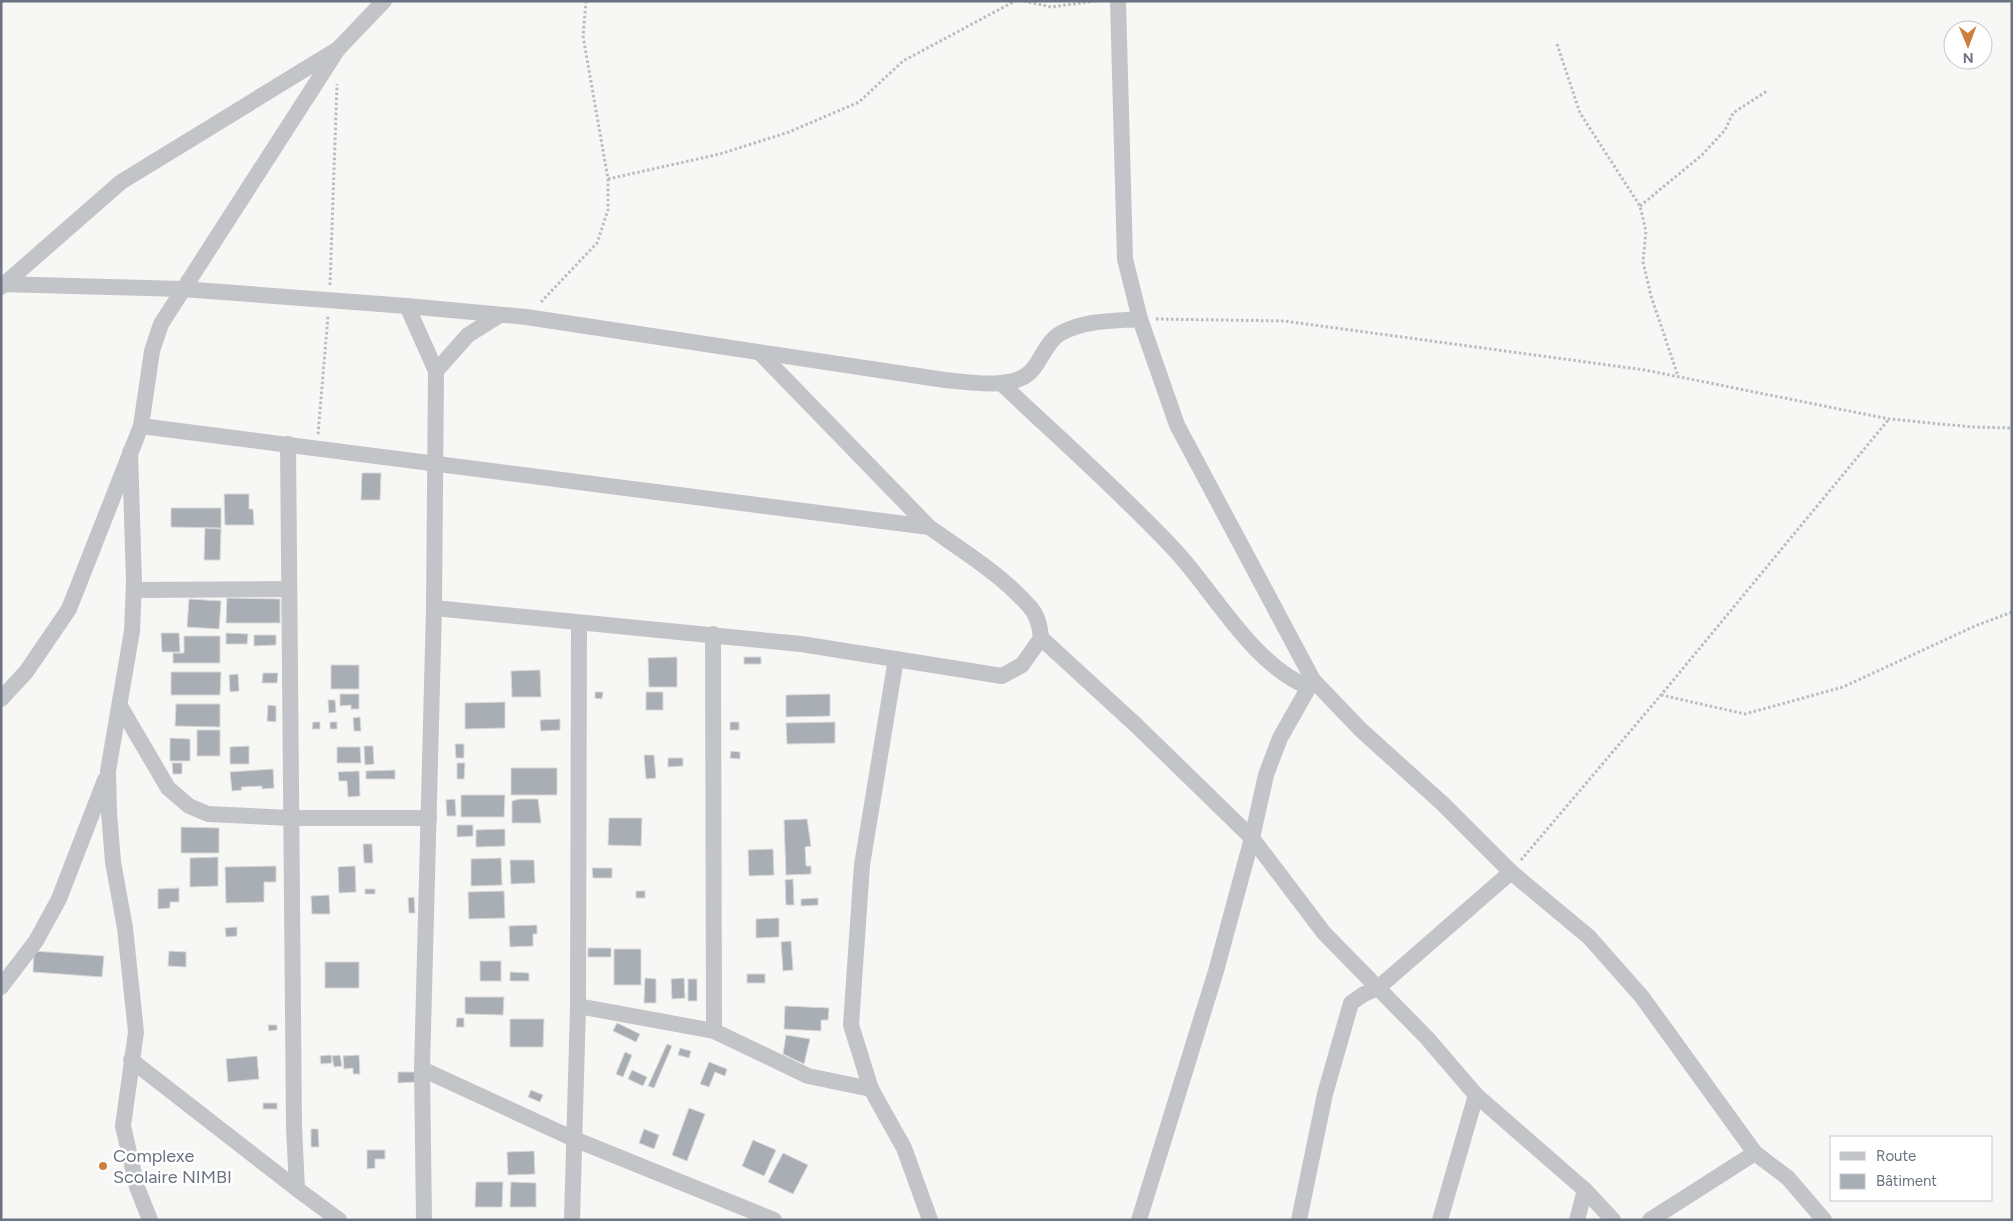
<svg xmlns="http://www.w3.org/2000/svg" width="2013" height="1221" viewBox="0 0 2013 1221" font-family="Figtree,sans-serif">
  <style>
    .building { fill: #a9adb4; stroke: #d9d9d8 }
    .lines { fill: none; stroke-linecap: round; stroke-linejoin: round }
    .path { stroke: #babcbf; stroke-width: 3; stroke-dasharray: 2.5 2.5; stroke-linecap: butt }
    .street { stroke: #c2c4c8; stroke-width: 16 }
    .poi-dot { fill: #cd7f40; stroke: #fff; stroke-width: 2 }
    .labels { text-anchor: middle; dominant-baseline: central; stroke-width: 5; stroke-linejoin: round; paint-order: stroke }
    .poi-label { font-size: 18px; fill: #6b7382; stroke: #fff; text-anchor: start }
  </style>
  <rect width="100%" height="100%" fill="#f7f8f5"/>
  <!-- building -->
  <g class="building">
    <polygon points="362,473 381,473 380,500 361,500"/>
    <polygon points="224,494 249,494 249,509 253,509 254,525 225,525"/>
    <polygon points="171,508 221,508 221,528 171,527"/>
    <polygon points="205,528 221,529 220,560 204,560"/>
    <polygon points="227,598 280,599 280,623 226,623"/>
    <polygon points="189,599 221,601 219,629 187,627"/>
    <polygon points="161,633 179,633 180,652 162,652"/>
    <polygon points="226,633 248,634 247,644 226,644"/>
    <polygon points="254,635 276,635 276,645 254,646"/>
    <polygon points="184,636 220,636 220,663 173,663 173,653 184,653"/>
    <polygon points="677,657 677,687 649,687 648,658"/>
    <rect x="744" y="657" width="17" height="7"/>
    <rect x="331" y="665" width="28" height="24"/>
    <polygon points="540,670 541,697 512,697 511,671"/>
    <polygon points="171,672 221,672 220,695 171,695"/>
    <polygon points="263,673 278,673 277,683 262,683"/>
    <polygon points="238,674 239,691 230,692 229,675"/>
    <polygon points="595,692 603,692 602,699 595,698"/>
    <rect x="646" y="692" width="17" height="18"/>
    <polygon points="340,694 359,694 359,709 351,709 351,705 340,706"/>
    <polygon points="830,694 830,716 786,717 786,695"/>
    <polygon points="328,700 335,700 336,712 329,713"/>
    <polygon points="505,702 505,728 465,729 465,703"/>
    <polygon points="176,704 220,704 220,727 175,726"/>
    <polygon points="268,705 276,706 276,722 267,721"/>
    <polygon points="360,717 361,731 354,731 353,718"/>
    <polygon points="560,719 560,730 541,731 540,720"/>
    <polygon points="313,722 320,722 320,729 312,729"/>
    <rect x="330" y="722" width="7" height="7"/>
    <rect x="730" y="722" width="9" height="8"/>
    <polygon points="835,722 835,743 787,744 786,723"/>
    <rect x="197" y="730" width="23" height="26"/>
    <polygon points="170,738 190,739 190,761 170,761"/>
    <polygon points="455,744 464,744 464,758 456,758"/>
    <polygon points="249,746 249,764 230,764 230,747"/>
    <polygon points="364,746 373,746 374,764 365,765"/>
    <polygon points="337,747 360,747 361,763 337,763"/>
    <polygon points="731,751 740,752 740,759 730,758"/>
    <polygon points="644,755 654,755 656,778 646,779"/>
    <polygon points="668,758 683,758 683,766 668,767"/>
    <polygon points="172,763 182,763 182,774 173,774"/>
    <polygon points="457,763 465,763 464,779 457,779"/>
    <rect x="511" y="768" width="46" height="27"/>
    <polygon points="273,769 274,788 262,789 262,786 241,787 242,790 232,791 230,772"/>
    <polygon points="395,770 395,779 366,779 366,771"/>
    <polygon points="359,771 360,796 348,797 347,781 339,781 338,772"/>
    <polygon points="461,795 505,795 504,817 461,817"/>
    <polygon points="455,799 456,816 447,816 446,800"/>
    <polygon points="520,799 538,799 541,823 512,823 512,801"/>
    <polygon points="609,818 642,818 641,846 608,845"/>
    <polygon points="807,819 811,846 805,847 806,866 811,866 811,874 786,875 784,820"/>
    <polygon points="457,825 473,825 473,836 457,837"/>
    <polygon points="181,827 219,828 219,853 181,853"/>
    <polygon points="505,829 505,846 476,847 476,830"/>
    <polygon points="363,844 372,844 373,863 364,863"/>
    <polygon points="773,849 774,875 749,876 748,850"/>
    <polygon points="218,857 218,886 190,887 190,858"/>
    <polygon points="501,858 502,885 471,886 471,859"/>
    <polygon points="510,860 534,860 535,883 511,884"/>
    <polygon points="276,866 276,882 264,882 264,902 226,903 225,867"/>
    <polygon points="355,866 356,892 339,893 338,867"/>
    <polygon points="592,868 612,868 612,878 593,878"/>
    <polygon points="793,879 794,905 786,905 785,880"/>
    <polygon points="179,888 179,902 170,902 170,908 158,909 158,889"/>
    <rect x="365" y="889" width="10" height="5"/>
    <polygon points="504,891 505,918 469,919 468,892"/>
    <rect x="636" y="891" width="9" height="7"/>
    <polygon points="329,895 330,914 312,914 311,896"/>
    <polygon points="414,897 415,913 409,913 408,898"/>
    <polygon points="818,898 818,905 801,906 801,899"/>
    <polygon points="779,918 779,937 756,938 756,919"/>
    <polygon points="537,925 537,934 533,934 533,946 510,947 509,926"/>
    <polygon points="237,927 237,936 226,937 225,928"/>
    <polygon points="791,941 793,970 783,971 781,942"/>
    <rect x="588" y="948" width="23" height="9"/>
    <rect x="614" y="949" width="27" height="36"/>
    <polygon points="34,951 104,956 102,977 33,972"/>
    <polygon points="169,951 186,952 186,967 168,966"/>
    <rect x="480" y="961" width="21" height="20"/>
    <rect x="325" y="962" width="34" height="26"/>
    <polygon points="510,972 529,973 529,981 510,981"/>
    <rect x="747" y="974" width="18" height="9"/>
    <polygon points="645,978 656,979 656,1003 644,1003"/>
    <polygon points="684,978 685,998 672,999 671,979"/>
    <rect x="688" y="979" width="9" height="22"/>
    <polygon points="465,997 504,997 503,1015 465,1014"/>
    <polygon points="785,1006 829,1008 828,1020 821,1020 821,1031 784,1029"/>
    <polygon points="457,1018 464,1018 464,1027 456,1027"/>
    <polygon points="510,1019 544,1019 543,1047 510,1047"/>
    <polygon points="617,1023 640,1034 636,1042 613,1031"/>
    <polygon points="268,1025 277,1025 277,1030 269,1031"/>
    <polygon points="786,1035 810,1039 804,1064 783,1054"/>
    <polygon points="667,1044 672,1046 654,1088 648,1086"/>
    <polygon points="680,1048 691,1051 689,1058 678,1055"/>
    <polygon points="625,1052 632,1055 623,1077 616,1074"/>
    <polygon points="331,1055 332,1063 321,1064 320,1056"/>
    <polygon points="340,1055 342,1066 334,1067 332,1056"/>
    <polygon points="359,1055 360,1074 353,1074 353,1068 344,1069 343,1056"/>
    <polygon points="257,1056 259,1079 228,1082 226,1059"/>
    <polygon points="709,1062 727,1069 725,1076 715,1072 709,1087 700,1084"/>
    <polygon points="632,1070 647,1077 643,1086 628,1079"/>
    <polygon points="398,1072 415,1072 415,1082 398,1083"/>
    <polygon points="531,1090 543,1095 540,1102 528,1097"/>
    <rect x="263" y="1103" width="14" height="6"/>
    <polygon points="689,1108 705,1114 687,1161 672,1155"/>
    <polygon points="311,1129 318,1129 319,1147 311,1147"/>
    <polygon points="644,1129 659,1135 654,1149 639,1143"/>
    <polygon points="753,1140 776,1150 764,1176 742,1166"/>
    <polygon points="367,1150 385,1150 385,1159 375,1159 375,1168 367,1169"/>
    <polygon points="534,1151 535,1174 508,1175 507,1152"/>
    <polygon points="783,1153 808,1165 793,1194 768,1182"/>
    <polygon points="476,1182 503,1182 502,1207 475,1207"/>
    <polygon points="511,1182 536,1183 536,1207 510,1207"/>
  </g>
  <g class="lines">
    <!-- path -->
    <g class="path">
      <polyline points="1024,1 1051,7 1095,1"/>
      <polyline points="1557,44 1580,113 1640,206 1646,231 1643,262 1651,296 1678,376"/>
      <polyline points="608,179 720,154 789,132 859,102 903,61 1015,1"/>
      <polyline points="1640,206 1702,155 1725,130 1733,113 1767,91"/>
      <polyline points="330,285 337,84"/>
      <polyline points="541,302 597,243 608,210 608,179 583,36 586,1"/>
      <polyline points="1156,319 1284,321 1645,370 1889,419 1972,427 2012,428"/>
      <polyline points="318,434 328,316"/>
      <polyline points="1661,695 1745,714 1843,687 1975,626 2012,612"/>
      <polyline points="1521,860 1661,695 1889,419"/>
    </g>
    <!-- street -->
    <g class="street">
      <polyline points="1118,1 1125,259 1140,319 1177,425 1313,680 1361,730 1443,804 1511,872 1589,937 1642,997 1755,1153 1788,1178 1824,1220"/>
      <path d="M1,284L182,289L407,306L526,317L945,380C969,382 1016,391 1033,369C1042,358 1048,340 1061,333C1085,320 1113,321 1140,319"/>
      <polyline points="1,287 121,182 338,49 384,1"/>
      <polyline points="407,306 436,371 434,608 422,1069 424,1220"/>
      <polyline points="760,353 929,527"/>
      <polyline points="436,371 468,335 500,315"/>
      <path d="M1002,384C1059,438 1118,490 1172,547C1214,591 1252,665 1309,687"/>
      <path d="M141,426L929,527C963,551 1002,575 1029,606C1038,615 1040,627 1041,638L1022,665L1002,676L801,644L434,608"/>
      <polyline points="288,444 294,1127 297,1189"/>
      <polyline points="130,452 134,582 132,631 108,771 109,813 113,862 125,928 136,1032 123,1126 137,1187 150,1220"/>
      <polyline points="134,590 289,589"/>
      <polyline points="713,634 714,1031"/>
      <polyline points="1041,638 1137,726 1252,838 1216,971 1139,1220"/>
      <polyline points="896,659 862,865 851,1025 871,1089 904,1148 930,1220"/>
      <polyline points="1313,680 1280,738 1266,775 1252,838 1324,933 1427,1038 1476,1095 1585,1190 1613,1220"/>
      <polyline points="1,699 26,672 69,609 141,426 152,351 161,324 338,49"/>
      <polyline points="120,706 168,788 189,806 208,814 291,818 429,818"/>
      <polyline points="1,987 36,941 59,899 105,780"/>
      <polyline points="578,1006 714,1031 808,1076 871,1089"/>
      <polyline points="131,1060 297,1189 339,1220"/>
      <polyline points="422,1069 574,1139 774,1220"/>
      <polyline points="572,1220 578,1006 579,624"/>
      <polyline points="1299,1220 1325,1094 1351,1003 1364,994 1378,988 1511,872"/>
      <polyline points="1440,1220 1476,1095"/>
      <polyline points="1577,1220 1585,1190"/>
      <polyline points="1650,1220 1755,1153"/>
    </g>
  </g>
  <!-- markers -->
  <circle class="poi-dot" cx="103" cy="1166" r="5"/>
  <g class="labels">
    <!-- poi labels -->
    <g class="poi-label">
      <text x="113" y="1156">Complexe<tspan x="113" dy="21">Scolaire NIMBI</tspan></text>
    </g>
  </g>
  <!-- border -->
  <rect width="2013" height="1221" fill="none" stroke="#6b7382" stroke-width="5"/>
  <!-- legend -->
  <rect x="1830" y="1136" width="162" height="65" fill="#ffffff" stroke="#c4c7cd"/>
  <rect x="1840" y="1152" width="25" height="8" fill="#c2c4c8" stroke="#c4c7cd"/>
  <text x="1876" y="1161" font-size="15" fill="#6b7382">Route</text>
  <rect x="1840" y="1174" width="25" height="15" fill="#a9adb4" stroke="#c4c7cd"/>
  <text x="1876" y="1186" font-size="15" fill="#6b7382">Bâtiment</text>
  <!-- north arrow -->
  <g transform="translate(1968 45) rotate(179)"><circle r="24" fill="#ffffff" stroke="#c4c7cd"/>
  <path d="M0-4L9 19L0 12L-9 19Z" fill="#cd7f40"/>
  <text y="-8" font-size="14" font-weight="bold" text-anchor="middle" fill="#6b7382">N</text>
  </g>
</svg>
